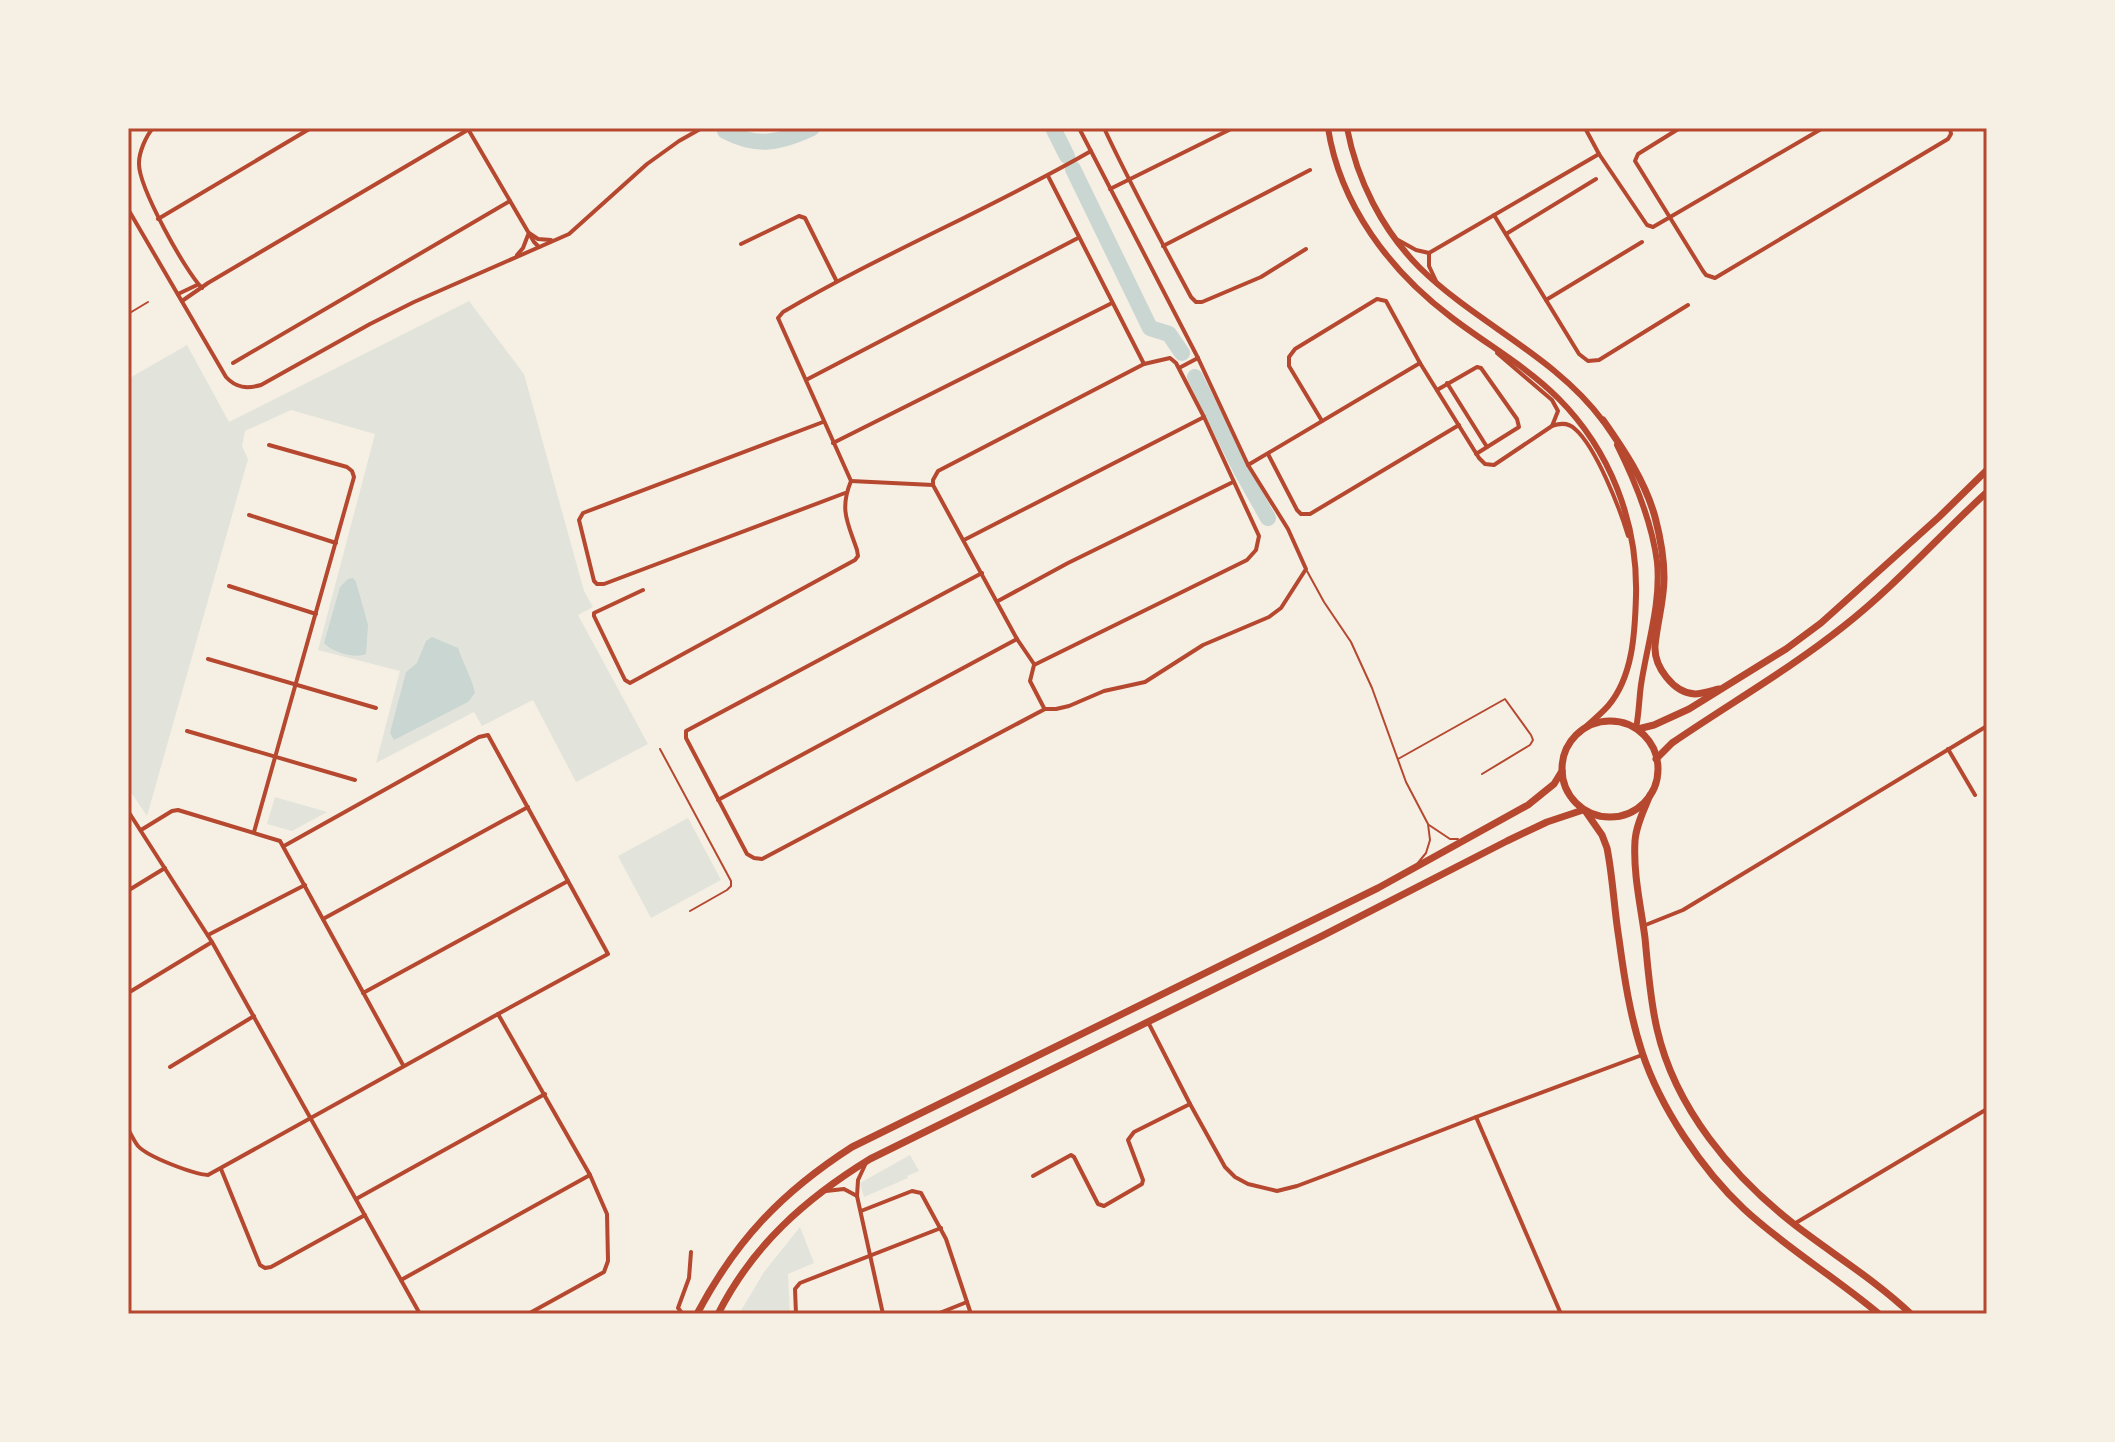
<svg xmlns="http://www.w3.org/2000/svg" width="2115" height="1442" viewBox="0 0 2115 1442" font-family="Overpass,sans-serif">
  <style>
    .green { fill: #e2e4dc }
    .water { fill: #c9d6d2 }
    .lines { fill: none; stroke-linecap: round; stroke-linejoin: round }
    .river { stroke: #c9d6d2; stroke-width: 16 }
    .service { stroke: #b5482f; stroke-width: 2 }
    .minor { stroke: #b5482f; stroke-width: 4 }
    .secondary { stroke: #b5482f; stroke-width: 6 }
    .primary { stroke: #b5482f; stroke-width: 7 }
    .neatline { fill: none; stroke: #b5482f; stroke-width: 3 }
  </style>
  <rect width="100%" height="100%" fill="#f6efe4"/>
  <!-- green -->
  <g class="green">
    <polygon points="469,301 524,374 584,591 593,607 578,615 648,744 576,782 533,700 482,726 474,712 376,763 400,671 318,650 375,434 291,410 245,431 242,446 248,459 147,816 128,788 128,379 187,345 229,422"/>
    <polygon points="275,797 327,812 292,831 267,824"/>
    <polygon points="688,818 721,880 651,918 618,856"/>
    <polygon points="910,1155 919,1171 907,1176 908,1178 864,1197 860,1183"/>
    <polygon points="800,1227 814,1263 788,1274 790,1314 739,1314 764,1272"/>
  </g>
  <!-- water -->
  <g class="water">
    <path d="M353,578L356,582L368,625L366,654C355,659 332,652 324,643L340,587L348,579Z"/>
    <path d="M432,637L458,648C462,661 473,681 475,693L468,702L394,740L390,733L406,672L417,663L426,641Z"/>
  </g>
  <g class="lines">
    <!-- river -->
    <g class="river">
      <polyline points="1053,128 1067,156"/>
      <path d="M725,131C757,148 780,143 812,128"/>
      <polyline points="1073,169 1150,328 1169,334 1182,353"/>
      <polyline points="1195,377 1241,470 1268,518"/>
    </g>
    <!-- service -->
    <g class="service">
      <polyline points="128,314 148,302"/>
      <polyline points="1307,571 1324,602 1351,642 1372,688 1406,782 1428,824 1430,840 1426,853 1417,864"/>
      <polyline points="660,749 731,881 731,886 727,890 690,911"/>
      <polyline points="1398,759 1505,699 1531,735 1533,740 1530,745 1482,774"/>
      <polyline points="1429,825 1450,839 1458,839"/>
    </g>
    <!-- minor -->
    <g class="minor">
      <path d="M153,128C146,136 139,152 139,163C138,186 185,271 202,288"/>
      <path d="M1104,128C1131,186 1161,241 1191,297L1196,302H1202L1261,277L1306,249"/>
      <polyline points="1585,128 1599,154 1647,225 1653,227 1823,128"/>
      <polyline points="1680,128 1638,154 1635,161 1703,271 1706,275 1715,278 1948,139 1951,134 1950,128"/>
      <polyline points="468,129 534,242 539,247"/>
      <polyline points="1048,176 1144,364"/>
      <polyline points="1110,189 1233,128"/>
      <path d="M128,209L226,377C236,388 247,389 261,385L370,324L414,302L569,234L647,164L679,141L702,128"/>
      <polyline points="1494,215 1579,354 1588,361 1599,360 1688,305"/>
      <polyline points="158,219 311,128"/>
      <polyline points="529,233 538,239 551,240"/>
      <polyline points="1506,234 1596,179"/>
      <polyline points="1398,240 1416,250 1429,253"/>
      <polyline points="741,244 799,216 805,218 836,280"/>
      <polyline points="1163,246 1310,170"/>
      <polyline points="1429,253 1599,154"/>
      <polyline points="1429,253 1429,266 1436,281"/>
      <polyline points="517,255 523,248 528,235"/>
      <polyline points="178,294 197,285"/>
      <polyline points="1546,300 1642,242"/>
      <polyline points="182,301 208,283 471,128"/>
      <path d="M1497,353L1552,400L1558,411L1552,426C1560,423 1568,422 1575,429C1596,447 1620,509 1628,536"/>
      <polyline points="233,363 510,201"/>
      <polyline points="1179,368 1198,358"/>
      <polyline points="806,380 1078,238"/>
      <polyline points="1447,383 1487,447"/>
      <polyline points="1437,390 1477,367 1481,368 1517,419 1519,427 1476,454"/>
      <polyline points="1322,421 1289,366 1289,357 1295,349 1377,299 1386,301 1420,363 1479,458 1485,464 1494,465 1552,426"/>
      <polyline points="823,422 583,513 579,520 594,581 597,584 604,584 845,493"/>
      <polyline points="833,443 1112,303"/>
      <polyline points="1268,454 1297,510 1301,514 1310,514 1459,425"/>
      <polyline points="1248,465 1420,363"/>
      <polyline points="851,481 933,485"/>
      <polyline points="933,485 933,480 938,471 1144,364 1170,358 1176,363 1204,417 1259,536 1256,550 1247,560 1034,665 1030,681 1044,708"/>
      <polyline points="933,485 1017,639 1034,664"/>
      <polyline points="249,515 336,543"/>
      <polyline points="964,540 1204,417"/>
      <polyline points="982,573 686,731 686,738 747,854 754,858 762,859 1045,709 1056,709 1069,706 1104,691 1145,682 1203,645 1269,617 1281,608 1306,569 1288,529 1248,465 1198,358 1079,128"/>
      <polyline points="229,586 316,614"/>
      <path d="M643,590L594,613V616L625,680L630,683L855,560L858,556L857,550C848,523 839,510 851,481L778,318L783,312C883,253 991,209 1091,151"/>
      <polyline points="998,601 1068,563 1233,482"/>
      <polyline points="208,659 376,708"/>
      <polyline points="187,731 355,780"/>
      <polyline points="1948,749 1975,795"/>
      <polyline points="718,800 1017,639"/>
      <polyline points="128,811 212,942 420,1314"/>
      <polyline points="141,830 172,811 178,810 280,841 403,1065"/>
      <polyline points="254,832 354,477 352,471 347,467 269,445"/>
      <polyline points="284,846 479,737 488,735 608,954 498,1014"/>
      <polyline points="129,890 165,868"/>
      <polyline points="323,919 528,807"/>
      <polyline points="1643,926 1683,910 1987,726"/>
      <polyline points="208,935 305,885"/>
      <polyline points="128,993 212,942"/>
      <polyline points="363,993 568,881"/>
      <polyline points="1148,1022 1190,1104 1225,1167 1235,1177 1248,1184 1277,1191 1297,1186 1329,1174 1476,1117 1642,1055"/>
      <polyline points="170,1067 254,1016"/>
      <polyline points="1476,1117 1561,1314"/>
      <path d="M128,1129C131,1134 134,1141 138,1146C148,1157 193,1174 208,1175L498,1014L590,1175L607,1214L608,1261L604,1272L528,1314"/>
      <polyline points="865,1165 858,1180 857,1196 883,1314"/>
      <polyline points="221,1169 260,1265 265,1268 271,1267 365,1215"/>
      <polyline points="1033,1176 1071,1155 1074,1157 1098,1204 1104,1206 1142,1184 1143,1180 1128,1140 1134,1132 1190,1104"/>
      <polyline points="826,1191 844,1189 857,1196"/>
      <polyline points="356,1199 545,1094"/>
      <polyline points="861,1211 912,1191 921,1193 946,1239 971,1314"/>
      <polyline points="1794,1224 1987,1109"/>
      <polyline points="401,1280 590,1175"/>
      <polyline points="683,1314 678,1308 689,1278 691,1252"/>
      <polyline points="796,1314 795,1289 800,1283 941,1228"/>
      <polyline points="937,1314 967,1302"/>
    </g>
    <!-- secondary -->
    <g class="secondary">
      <path d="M1328,128C1340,205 1390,271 1451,317C1486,344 1526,366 1558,398C1610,450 1638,522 1636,596C1635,632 1633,677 1608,706C1600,715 1590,723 1581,731"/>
      <path d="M1347,128C1357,180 1382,230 1420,268C1477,324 1555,356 1603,421"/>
      <path d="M1617,445C1635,481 1652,522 1657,562C1661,603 1647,645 1641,685C1639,699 1639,714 1636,728"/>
    </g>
    <!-- primary -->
    <g class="primary">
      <path d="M1603,420C1624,450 1645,481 1655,517C1660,536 1664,558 1664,578C1664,601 1657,623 1655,646C1654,666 1673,693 1695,694C1702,694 1711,691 1719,689"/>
      <circle cx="1610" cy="769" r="48"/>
      <polyline points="1638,729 1654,725 1689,709 1786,649 1821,623 1939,517 1987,470"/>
      <path d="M1656,759L1672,743C1729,704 1790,669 1844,626C1895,586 1939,536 1987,492"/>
      <path d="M1650,795C1644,810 1636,825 1635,841C1633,874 1641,907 1645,938C1648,969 1650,999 1657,1029C1675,1108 1732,1176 1795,1225C1834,1255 1875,1280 1911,1314"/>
      <path d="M1586,812L1602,835L1607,848C1613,878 1614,909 1619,939C1624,976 1630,1016 1642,1052C1660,1107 1702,1170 1744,1209C1786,1248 1835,1277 1879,1314"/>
      <path d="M697,1314C736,1240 782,1192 852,1147L1378,888L1528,805L1554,784L1562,771"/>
      <path d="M718,1314C753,1245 805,1199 870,1159L1322,936L1507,841L1547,822L1583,810"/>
    </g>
  </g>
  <!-- border -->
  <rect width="2115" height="1442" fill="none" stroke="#f6efe4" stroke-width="260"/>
  <rect x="130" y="130" width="1855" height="1182" class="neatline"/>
</svg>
